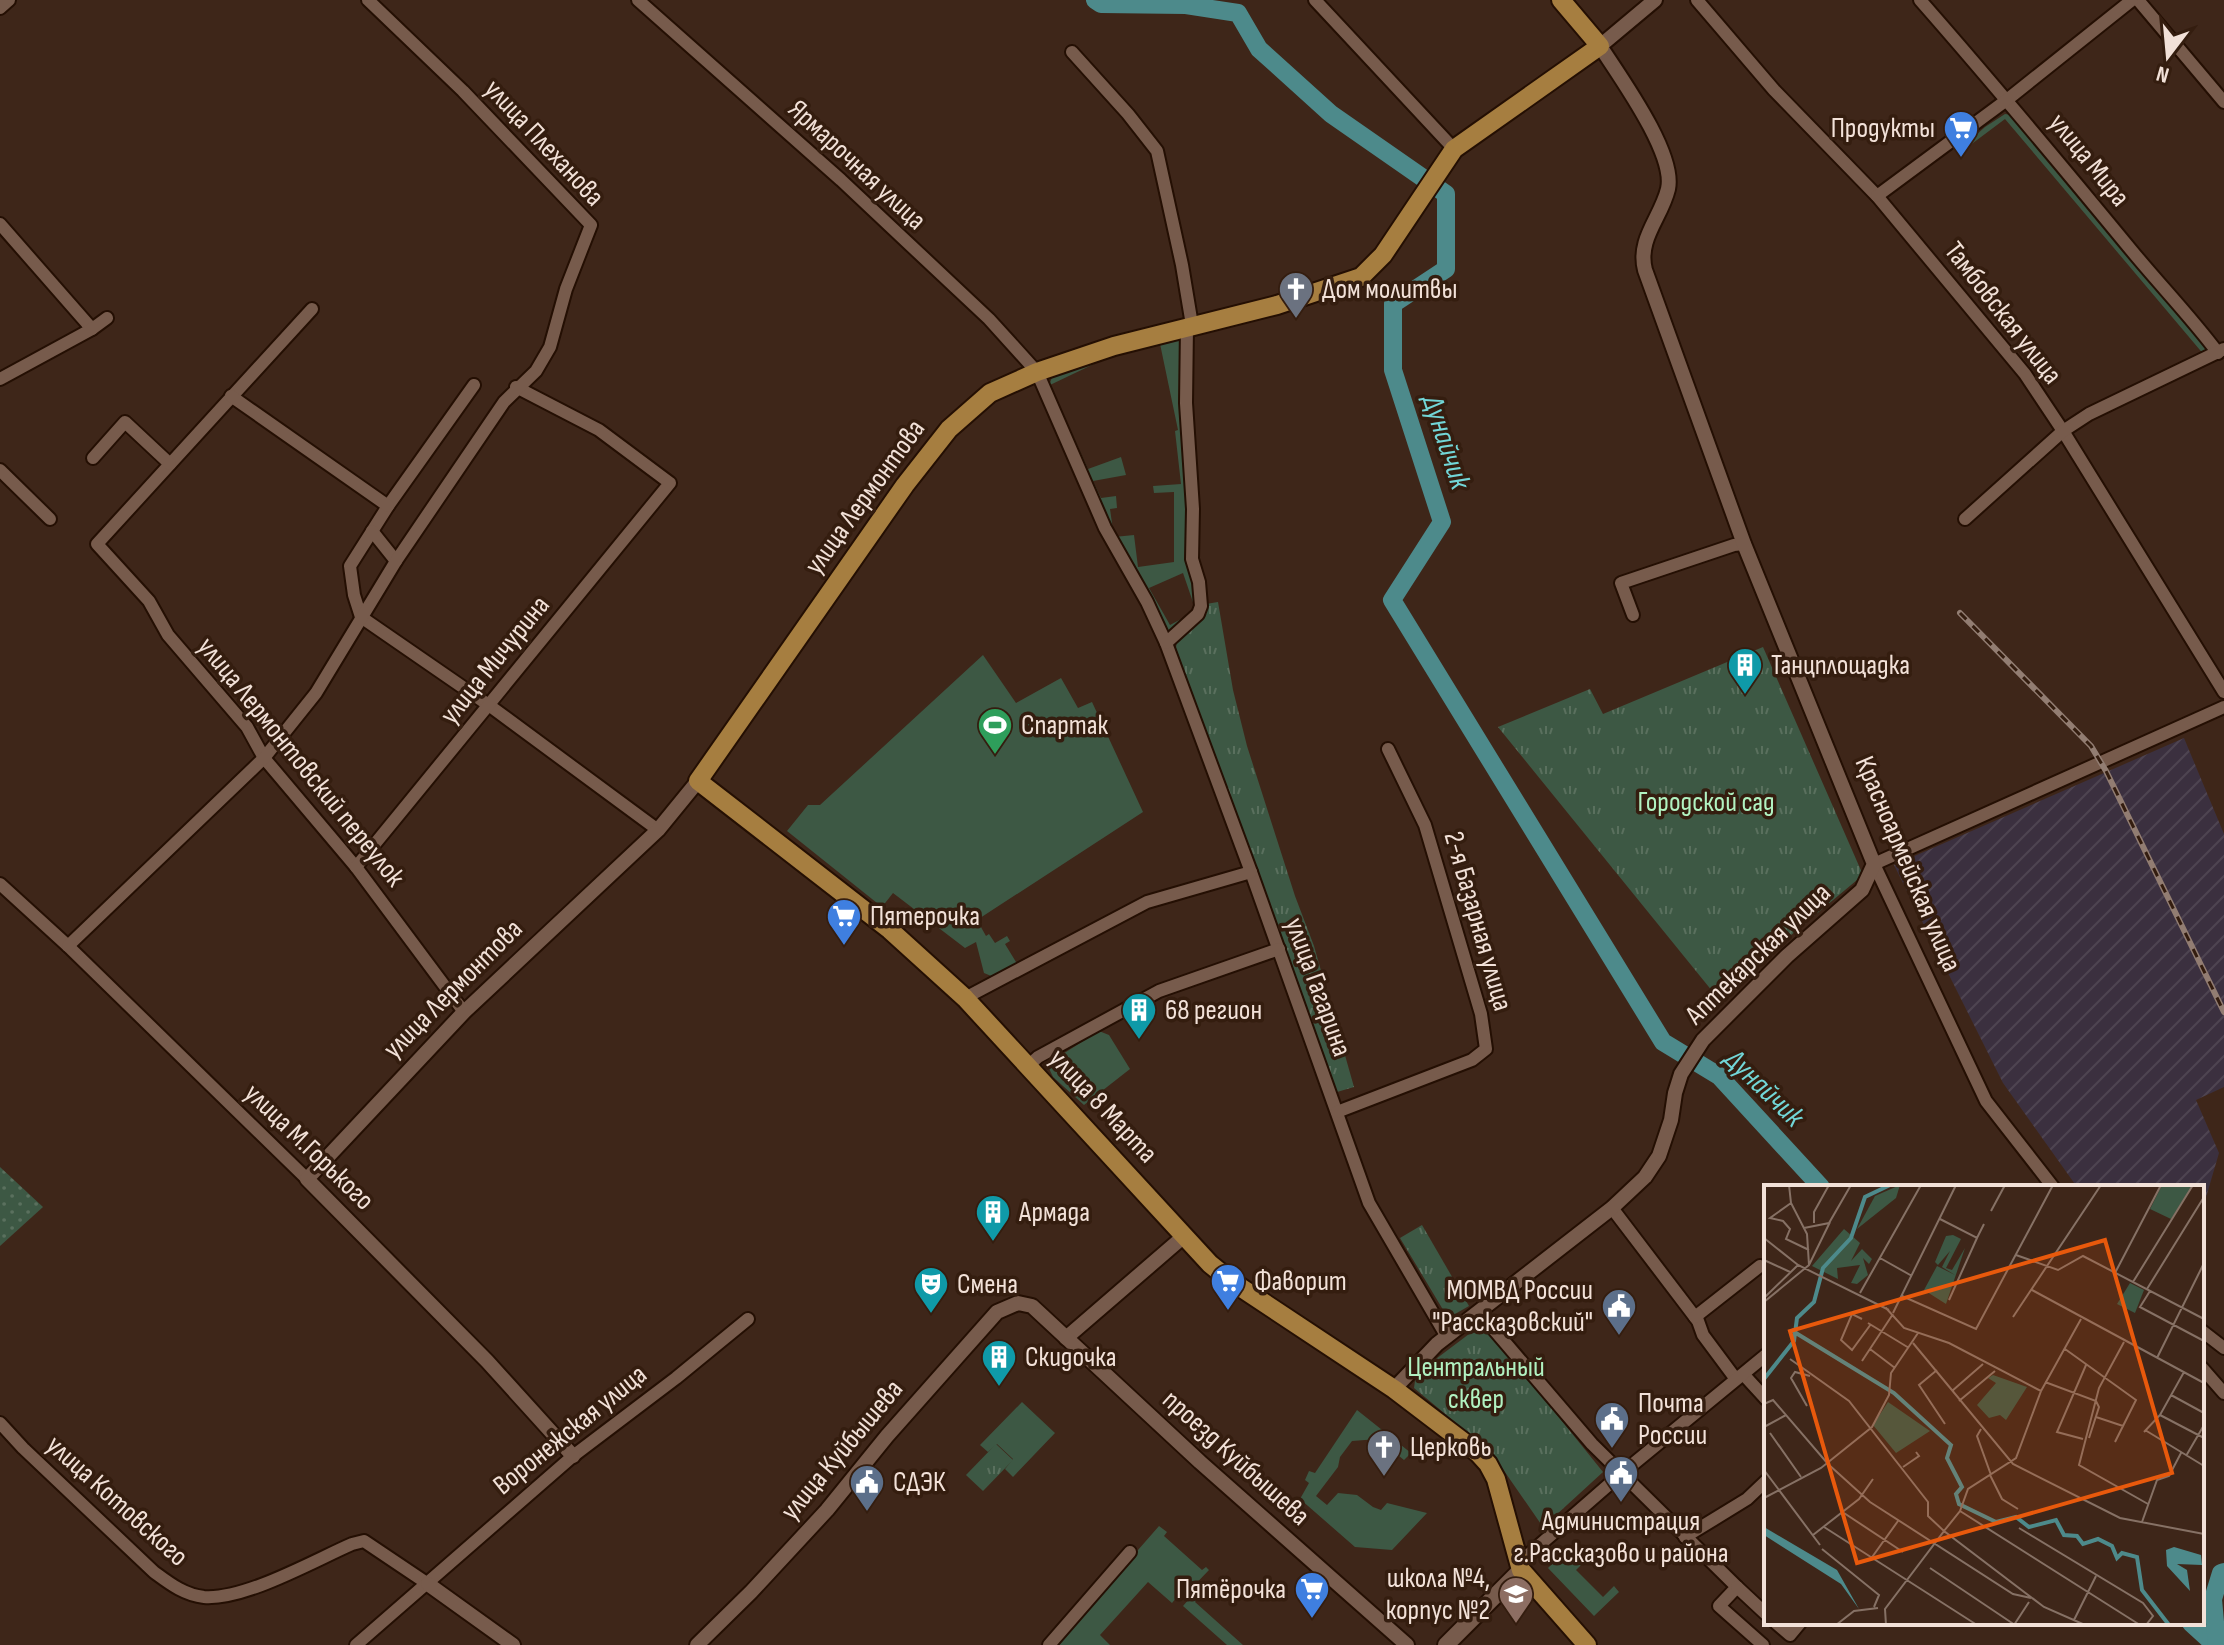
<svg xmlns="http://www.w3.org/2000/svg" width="2224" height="1645" viewBox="0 0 2224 1645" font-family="'Sofia Sans Condensed',sans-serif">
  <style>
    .industrial { fill: url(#industrial-furrows) }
    .grass { fill: #3d5844; fill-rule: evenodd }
    .park { fill: url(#park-tufts) }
    .garden { fill: url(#garden-dots) }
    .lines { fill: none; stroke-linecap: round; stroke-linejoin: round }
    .river { stroke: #4d8a8b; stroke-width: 18 }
    .minor-casing { stroke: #240f03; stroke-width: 16 }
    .tertiary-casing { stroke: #240f03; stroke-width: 18 }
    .secondary-casing { stroke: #240f03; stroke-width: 20 }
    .primary-casing { stroke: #240f03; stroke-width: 22 }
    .minor { stroke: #775b4c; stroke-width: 12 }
    .tertiary { stroke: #775b4c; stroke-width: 14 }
    .secondary { stroke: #775b4c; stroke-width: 16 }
    .primary { stroke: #a67e40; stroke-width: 18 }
    .rail-casing { stroke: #927d72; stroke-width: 6 }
    .rail { stroke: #341d0f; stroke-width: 3; stroke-dasharray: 9; stroke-linecap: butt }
    .labels { text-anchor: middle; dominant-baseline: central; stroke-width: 7; stroke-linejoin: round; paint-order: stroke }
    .poi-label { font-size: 28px; fill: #f2e1d8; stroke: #341d0f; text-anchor: start }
    .street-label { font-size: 28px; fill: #f2e1d8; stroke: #341d0f }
    .park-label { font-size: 28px; fill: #b1f2c1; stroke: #341d0f }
    .water-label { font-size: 30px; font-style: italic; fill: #72d6d7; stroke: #341d0f }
    .inset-river { fill: none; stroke: #4d8a8b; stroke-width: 4 }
    .inset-road { fill: none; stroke: #867165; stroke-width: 2 }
    .view { fill: #e8590c; fill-opacity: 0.15; stroke: #e8590c; stroke-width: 4 }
    .inset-edge { fill: none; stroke: #f2e1d8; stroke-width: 4 }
  </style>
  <defs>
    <pattern id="industrial-furrows" width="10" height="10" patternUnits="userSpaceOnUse" patternTransform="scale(2)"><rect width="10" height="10" fill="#3b303f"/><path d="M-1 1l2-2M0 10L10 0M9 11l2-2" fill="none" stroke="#4e4451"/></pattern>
    <pattern id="park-tufts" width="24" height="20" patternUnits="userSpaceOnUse" patternTransform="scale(2)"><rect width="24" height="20" fill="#3d5844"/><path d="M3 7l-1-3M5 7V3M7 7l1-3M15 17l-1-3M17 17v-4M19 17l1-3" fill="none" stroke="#5a705e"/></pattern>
    <pattern id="garden-dots" width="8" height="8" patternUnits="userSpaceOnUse" patternTransform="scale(2)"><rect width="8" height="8" fill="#3d5844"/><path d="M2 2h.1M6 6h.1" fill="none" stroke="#5a705e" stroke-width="1.8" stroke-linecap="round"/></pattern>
  </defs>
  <rect width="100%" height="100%" fill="#3e2619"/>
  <!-- industrial -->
  <polygon class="industrial" points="2184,738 2224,834 2224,1087 2196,1100 2219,1153 2202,1211 2202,1187 2077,1187 2003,1083 1894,865"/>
  <!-- grass -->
  <g class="grass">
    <polygon points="2005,114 2012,115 2210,346 2205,356 2005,119 1969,146 1967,143 1985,127"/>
    <path d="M1173,337L1180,342L1189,560L1199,606L1196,614L1171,636L1154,603L1114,538L1049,386L1052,377L1117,353L1050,385L1088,469L1121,457L1126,475L1093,481L1101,498L1116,496L1117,508L1110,509L1114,537L1134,535L1138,567L1174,562V492L1154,493L1153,486L1181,484L1175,431L1178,430L1159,339ZM1183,573L1196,611L1170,625L1149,588Z"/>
    <polygon points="983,655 1016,703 1061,678 1078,708 1092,702 1143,812 977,920 986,936 989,934 995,943 1007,936 1010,941 1005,944 1019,967 996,978 984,973 976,942 965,948 893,893 882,907 787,831 808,805 820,805"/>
    <polygon points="1099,1031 1109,1035 1130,1069 1084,1105 1053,1077 1047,1064"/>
    <polygon points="1022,1402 1055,1433 1013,1477 1005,1469 1013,1459 997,1444 988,1452 980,1445"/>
    <polygon points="1357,1410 1411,1453 1404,1460 1378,1439 1352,1441 1340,1457 1338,1467 1316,1496 1327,1505 1338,1493 1357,1495 1373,1507 1381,1510 1387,1503 1427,1513 1392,1550 1355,1547 1300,1499 1309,1483 1305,1480 1309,1471 1315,1473"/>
    <polygon points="1159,1526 1167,1532 1164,1536 1202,1570 1206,1567 1209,1570 1185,1595 1181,1592 1172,1603 1148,1582 1100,1635 1110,1645 1055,1645"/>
    <polygon points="1587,1547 1593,1547 1593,1556 1589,1557 1576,1570 1603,1597 1614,1586 1619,1592 1594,1616 1548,1568 1566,1550 1575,1558"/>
    <polygon points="1196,1591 1200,1595 1195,1602 1243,1645 1227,1645 1183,1606"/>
  </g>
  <!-- park -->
  <g class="park">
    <polygon points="1218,602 1233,690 1247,746 1295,896 1314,946 1354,1087 1337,1092 1176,648 1177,640 1206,604"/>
    <polygon points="1763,647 1863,875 1717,997 1498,727 1590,689 1603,714"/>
    <polygon points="1422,1225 1469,1306 1448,1318 1400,1238"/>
    <polygon points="1481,1325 1491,1333 1603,1472 1543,1527 1491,1452 1414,1388 1416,1374"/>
    <polygon points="996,1444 1013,1460 983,1491 966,1475"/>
  </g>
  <!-- garden -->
  <polygon class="garden" points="0,1167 43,1207 0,1246"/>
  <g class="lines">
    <!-- river -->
    <g class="river">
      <polyline points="1095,0 1101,4 1186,5 1238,13 1259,49 1331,114 1446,194 1446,269 1393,304 1393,370 1442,522 1392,600 1663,1042 1719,1076 1821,1187"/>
      <polyline points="2191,1623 2215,1645"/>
      <polyline points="2217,1645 2213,1599 2221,1573 2224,1572"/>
    </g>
    <!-- minor casing -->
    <g class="minor-casing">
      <g id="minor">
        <polyline points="638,0 841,180 989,319 1037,372 1105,528 1147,602 1166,643 1251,872 1369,1203 1447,1337"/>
        <polyline points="1315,0 1454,149"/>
        <polyline points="1697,0 1774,90 1877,196 2025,374 2063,431 2224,692"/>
        <path d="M1920,0C1992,82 2062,166 2132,251C2160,285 2191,317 2218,353"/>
        <polyline points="2138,0 2224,102"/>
        <polyline points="0,8 9,0"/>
        <polyline points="1072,52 1128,114 1157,151 1182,265 1192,325"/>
        <polyline points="1877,196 2008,99 2132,0"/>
        <polyline points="0,224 92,329"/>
        <polyline points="312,309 97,544 149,601 168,635 247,727 264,758 356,867 464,1012"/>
        <polyline points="0,379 92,329 107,318"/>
        <polyline points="474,385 388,506 350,566 354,595 361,617 490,706 658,830"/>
        <polyline points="231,396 388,506"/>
        <polyline points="93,458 125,422 170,464"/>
        <polyline points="0,470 50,519"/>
        <polyline points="1965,519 2063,431 2089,414 2224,349"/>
        <polyline points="372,531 396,561"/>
        <polyline points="1633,615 1621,583 1734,545 1744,544"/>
        <polyline points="1166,643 1198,614 1201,606 1199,582 1192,559 1193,509 1186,403 1187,326"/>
        <polyline points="356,867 670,483 599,430 516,387"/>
        <polyline points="0,884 68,946 307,1179"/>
        <polyline points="68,946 264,758 316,693 396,561 504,402 536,371 550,347 566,289 591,225 463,91 368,0"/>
        <polyline points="965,998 1147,902 1251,872"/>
        <polyline points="1028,1066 1038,1057 1159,991 1279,949"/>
        <polyline points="1337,1112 1472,1060 1486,1049 1481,1014 1425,825 1388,749"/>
        <polyline points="2053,1187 1986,1101 1874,864 2224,707"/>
        <polyline points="1612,1208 1698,1321 1703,1335 1735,1378"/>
        <polyline points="1479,1312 1592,1444 1737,1587 1719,1606 1763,1645"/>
        <polyline points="1695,1317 1760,1266"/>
        <polyline points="2202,1331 2224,1348"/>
        <polyline points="2202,1368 2224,1393"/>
        <polyline points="1744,1375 1766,1399"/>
        <path d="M0,1423L23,1448L154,1572C169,1583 184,1595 204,1597C245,1600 313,1561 352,1544L364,1541L428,1584"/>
        <polyline points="1685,1537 1747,1499 1766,1481"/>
        <polyline points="1519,1563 1621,1474 1766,1355"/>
        <polyline points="1737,1587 1766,1614"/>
        <polyline points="1776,1623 1790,1635 1800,1623"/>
        <polyline points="356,1645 573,1456 676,1378 748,1319"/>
        <polyline points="1049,1645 1130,1552"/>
      </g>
    </g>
    <!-- tertiary casing -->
    <g class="tertiary-casing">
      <g id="tertiary">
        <polyline points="1066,1338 1183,1237"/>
        <path d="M1394,1389L1437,1344L1612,1208L1645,1177L1659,1156L1671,1120L1675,1093L1681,1074L1703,1040L1787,956L1862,890L1874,864L1744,544L1645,270C1637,239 1661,218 1668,189C1676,154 1620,77 1600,46L1655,0"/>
        <polyline points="573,1456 487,1361 307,1179 464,1012 658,830 698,781"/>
        <polyline points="428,1584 513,1645"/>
        <polyline points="697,1645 751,1592 827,1510 887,1436 997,1312 1018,1303 1032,1306 1200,1462 1407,1645"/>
      </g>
    </g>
    <!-- secondary casing -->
    <g class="secondary-casing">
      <polyline id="secondary" points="1446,1645 1521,1570"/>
    </g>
    <!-- primary casing -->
    <g class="primary-casing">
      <polyline id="primary" points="1561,0 1600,46 1454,149 1383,255 1361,277 1277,305 1114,346 1037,372 990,393 949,429 905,485 698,781 890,930 965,998 1210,1264 1231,1281 1394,1389 1478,1453 1488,1464 1496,1479 1521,1570 1587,1645"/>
    </g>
    <!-- minor -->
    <use href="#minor" class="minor"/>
    <!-- tertiary -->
    <use href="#tertiary" class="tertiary"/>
    <!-- secondary -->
    <use href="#secondary" class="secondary"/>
    <!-- primary -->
    <use href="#primary" class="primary"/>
    <!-- rail casing -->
    <g class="rail-casing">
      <polyline id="rail" points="1960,613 2091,746 2106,771 2224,1012"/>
    </g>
    <!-- rail -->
    <use href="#rail" class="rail"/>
  </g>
  <!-- icons -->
  <defs>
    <g id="supermarket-pin" transform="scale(1.8)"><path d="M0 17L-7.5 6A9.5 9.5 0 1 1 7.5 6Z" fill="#3f7fe0" stroke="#341d0f"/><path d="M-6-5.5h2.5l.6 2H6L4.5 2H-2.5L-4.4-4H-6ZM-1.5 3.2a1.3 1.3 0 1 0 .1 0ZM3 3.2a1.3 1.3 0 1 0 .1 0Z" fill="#fff"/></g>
    <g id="church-pin" transform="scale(1.8)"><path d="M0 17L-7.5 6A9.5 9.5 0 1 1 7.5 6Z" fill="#6b7280" stroke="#341d0f"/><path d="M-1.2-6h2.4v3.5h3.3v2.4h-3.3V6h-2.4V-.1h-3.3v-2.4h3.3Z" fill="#fff"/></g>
    <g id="building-pin" transform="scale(1.8)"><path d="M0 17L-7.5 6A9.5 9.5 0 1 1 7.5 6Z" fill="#0f9aa8" stroke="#341d0f"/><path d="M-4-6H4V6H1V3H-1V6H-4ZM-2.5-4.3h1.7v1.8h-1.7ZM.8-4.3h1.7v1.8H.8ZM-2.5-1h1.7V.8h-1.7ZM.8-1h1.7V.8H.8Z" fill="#fff"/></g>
    <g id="stadium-pin" transform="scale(1.8)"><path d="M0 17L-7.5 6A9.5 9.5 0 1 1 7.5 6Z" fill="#2e9e5b" stroke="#341d0f"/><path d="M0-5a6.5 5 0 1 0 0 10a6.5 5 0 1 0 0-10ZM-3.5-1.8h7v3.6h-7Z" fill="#fff"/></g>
    <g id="theatre-pin" transform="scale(1.8)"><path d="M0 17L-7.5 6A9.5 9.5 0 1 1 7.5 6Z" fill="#0f9aa8" stroke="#341d0f"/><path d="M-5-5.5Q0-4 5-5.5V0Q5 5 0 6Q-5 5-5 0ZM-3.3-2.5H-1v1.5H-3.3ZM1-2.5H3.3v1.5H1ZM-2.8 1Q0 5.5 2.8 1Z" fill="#fff"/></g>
    <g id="civic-pin" transform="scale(1.8)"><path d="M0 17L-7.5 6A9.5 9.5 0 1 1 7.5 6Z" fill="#5c6f8a" stroke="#341d0f"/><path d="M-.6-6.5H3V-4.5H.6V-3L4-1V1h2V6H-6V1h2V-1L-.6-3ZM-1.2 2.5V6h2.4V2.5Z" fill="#fff"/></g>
    <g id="school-pin" transform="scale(1.8)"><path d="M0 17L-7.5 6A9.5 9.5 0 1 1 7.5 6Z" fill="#8d6e63" stroke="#341d0f"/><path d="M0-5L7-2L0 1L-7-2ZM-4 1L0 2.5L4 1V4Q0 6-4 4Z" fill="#fff"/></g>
  </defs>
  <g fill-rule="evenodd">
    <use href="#supermarket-pin" x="1961" y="128"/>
    <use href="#church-pin" x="1296" y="289"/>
    <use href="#building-pin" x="1745" y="665"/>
    <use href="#stadium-pin" x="995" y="725"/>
    <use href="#supermarket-pin" x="844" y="916"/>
    <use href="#building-pin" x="1139" y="1010"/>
    <use href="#building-pin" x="993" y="1212"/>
    <use href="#supermarket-pin" x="1228" y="1281"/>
    <use href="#theatre-pin" x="931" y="1284"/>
    <use href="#civic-pin" x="1619" y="1306"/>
    <use href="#building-pin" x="999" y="1357"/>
    <use href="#civic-pin" x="1612" y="1419"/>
    <use href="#church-pin" x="1384" y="1447"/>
    <use href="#civic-pin" x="1621" y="1473"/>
    <use href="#civic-pin" x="867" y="1482"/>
    <use href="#supermarket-pin" x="1312" y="1589"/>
    <use href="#school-pin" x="1516" y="1594"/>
  </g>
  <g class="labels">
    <!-- poi labels -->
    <g class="poi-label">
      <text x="1935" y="128" text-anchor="end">Продукты</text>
      <text x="1322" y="289">Дом молитвы</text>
      <text x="1771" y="665">Танцплощадка</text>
      <text x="1021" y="725">Спартак</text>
      <text x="870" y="916">Пятерочка</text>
      <text x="1165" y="1010">68 регион</text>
      <text x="1019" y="1212">Армада</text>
      <text x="1254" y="1281">Фаворит</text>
      <text x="957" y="1284">Смена</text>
      <text x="1593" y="1290" text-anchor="end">МОМВД России<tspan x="1593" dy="32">"Рассказовский"</tspan></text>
      <text x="1025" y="1357">Скидочка</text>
      <text x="1638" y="1403">Почта<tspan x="1638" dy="32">России</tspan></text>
      <text x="1410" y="1447">Церковь</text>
      <text x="893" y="1482">СДЭК</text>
      <text x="1621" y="1521" text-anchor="middle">Администрация<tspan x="1621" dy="32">г.Рассказово и района</tspan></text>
      <text x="1490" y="1578" text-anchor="end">школа №4,<tspan x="1490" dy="32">корпус №2</tspan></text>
      <text x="1286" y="1589" text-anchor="end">Пятёрочка</text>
    </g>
    <!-- street labels -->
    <g class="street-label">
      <text transform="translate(544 143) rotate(47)">улица Плеханова</text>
      <text transform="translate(2089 160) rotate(51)">улица Мира</text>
      <text transform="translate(857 165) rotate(43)">Ярмарочная улица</text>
      <text transform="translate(2003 313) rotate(52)">Тамбовская улица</text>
      <text transform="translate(865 497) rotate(-54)">улица Лермонтова</text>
      <text transform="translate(495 660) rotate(-51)">улица Мичурина</text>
      <text transform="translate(301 762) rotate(51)">улица Лермонтовский переулок</text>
      <text transform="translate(1908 864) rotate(67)">Красноармейская улица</text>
      <text transform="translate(1478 921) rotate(74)">2-я Базарная улица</text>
      <text transform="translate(1758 954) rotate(-44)">Аптекарская улица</text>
      <text transform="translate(1318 987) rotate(70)">улица Гагарина</text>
      <text transform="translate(453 989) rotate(-45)">улица Лермонтова</text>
      <text transform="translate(1103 1106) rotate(47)">улица 8 Марта</text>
      <text transform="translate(309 1147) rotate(44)">улица М.Горького</text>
      <text transform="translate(570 1430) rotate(-39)">Воронежская улица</text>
      <text transform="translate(842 1450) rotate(-50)">улица Куйбышева</text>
      <text transform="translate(1236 1458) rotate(42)">проезд Куйбышева</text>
      <text transform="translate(117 1501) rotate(42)">улица Котовского</text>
    </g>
    <!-- park labels -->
    <g class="park-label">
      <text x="1706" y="802">Городской сад</text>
      <text x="1476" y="1367">Центральный<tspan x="1476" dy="32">сквер</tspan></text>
    </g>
    <!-- water labels -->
    <g class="water-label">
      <text transform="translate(1446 442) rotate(72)">Дунайчик</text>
      <text transform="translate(1764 1088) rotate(44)">Дунайчик</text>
    </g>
  </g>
  <!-- overview -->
  <g transform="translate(1764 1185)">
    <rect width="440" height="440" fill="#3e2619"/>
    <path d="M398,0H429L407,34L386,24ZM80,44L96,58L87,76L98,64L108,74L105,79L99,73L104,90L93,99L87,98L96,80L73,83L74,94L48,81ZM189,50L197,54L182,83L188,85L201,63L182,119L160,105L173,81L191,90L178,82L186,66L174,80L171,77L182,51ZM229,190L263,202L242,235L236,230L225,233L213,220L232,198L224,193Z" fill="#3d5844"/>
    <path d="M136,0L132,13L93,44L111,11Z" fill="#3d5844"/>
    <path d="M124,217L166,246L132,268L109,240Z" fill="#3d5844"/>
    <path d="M366,98L380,105L371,128L353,119Z" fill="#3d5844"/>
    <path d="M0,342L73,385L95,424L77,399L0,350ZM410,362L437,370L438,380L413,379L423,385L426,406L403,381L402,365Z" fill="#4d8a8b"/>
    <path class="inset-river" d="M27,145L130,208L187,260L183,273L198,302L192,309L195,319L232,337L252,332L265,342L292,335L300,350L313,351L319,359L334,354L348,361L353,373L358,368L373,372L378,405L405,440M0,194L30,156L33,133L50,117L59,83L87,53L101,12L126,0"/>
    <path class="inset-road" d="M27,18L6,33L19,36L26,44L22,54L45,65M227,26L241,0M176,34L213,53L220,39M50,38V27L65,0M40,43L65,38L87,0M0,53L34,80L125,125M252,70L294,85L319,71L440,134M116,73L148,91M0,75L26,87M45,80L66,37M351,88L397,0M369,97L429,0M383,104L440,12M268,105L440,198M386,106L376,122L440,156M96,108L157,0M138,111L212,144L289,0M0,113L34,80M185,115L213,53M0,117L45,80L43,49L27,18L25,0M122,123L140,143L185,158L277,206L252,273L204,304L196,326L180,346L280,422L321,440M129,128L192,0M249,132L337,0M98,134L88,129L77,155L88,165L107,139M104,138L145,163M360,157L335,203L315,280L384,319M149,158L249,279L356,333L440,349M106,164L131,183M301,164L372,215L351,257M393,173L440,78M26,174L85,216L164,317V331L180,346L121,424L122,440M98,176L129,129M173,185L155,200L181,239M281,197L332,216L335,222L325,253M188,206L219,179M277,206L317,134M407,210L440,228M195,216L231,186M0,219L9,215L64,279L106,317L249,409L267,413M43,221L27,193L31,187L46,191M396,230L440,253M332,232L359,241M0,242L22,230M217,244L213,251L227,290M381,245L440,281M380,247L396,230L420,187M6,248L37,292M319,254L293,247L322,180M422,271L440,240M139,282L155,271L152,267M0,285L56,360M226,290L238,314L254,324M0,313L57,283L108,242L125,210L127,188L154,148M196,326L376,440M80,328L139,367M378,337L393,295L405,291L417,268M60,342L213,440M255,343L379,418L389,431L382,440M49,350L95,314L109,294M58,364L115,410L110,422M106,375L134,336M166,383L251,440M310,435L332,391M72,440L90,426L114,423M250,440L265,417"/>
    <path class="view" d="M341,55L408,288L93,378L26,146Z"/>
    <rect width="440" height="440" class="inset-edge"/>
  </g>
  <!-- north arrow -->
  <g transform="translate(2168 56) rotate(196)" stroke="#341d0f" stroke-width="6" paint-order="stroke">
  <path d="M0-6L14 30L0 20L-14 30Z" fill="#f2e1d8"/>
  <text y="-12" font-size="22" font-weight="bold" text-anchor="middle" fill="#f2e1d8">N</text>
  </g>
</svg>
